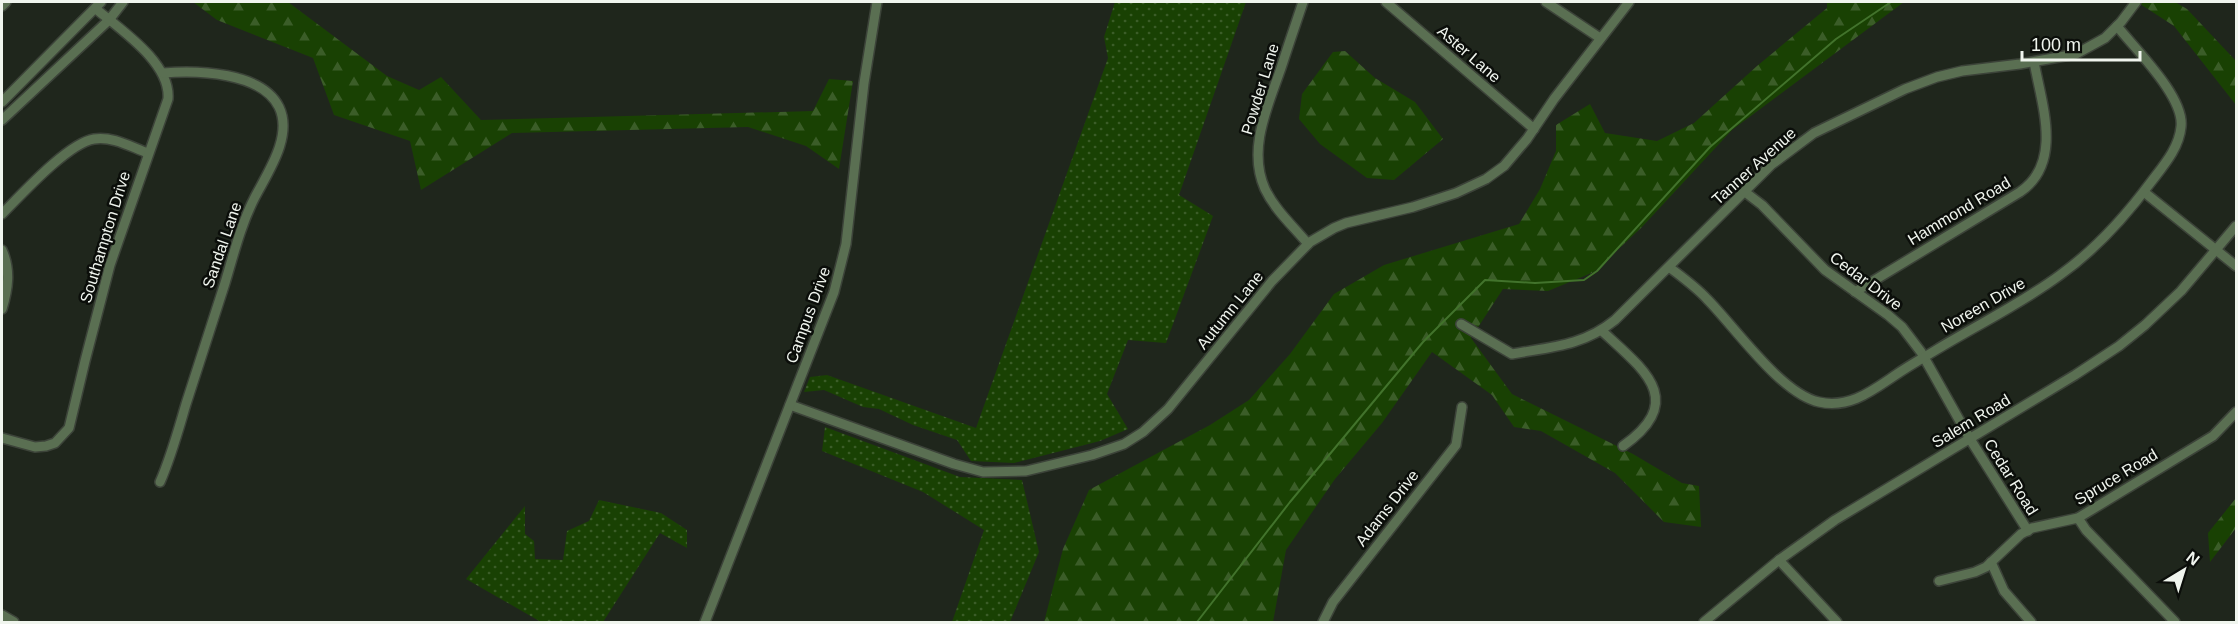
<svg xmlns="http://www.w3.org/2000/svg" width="2238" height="624" viewBox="0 0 2238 624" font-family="Helvetica,sans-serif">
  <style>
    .grass { fill: url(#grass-dots) }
    .forest { fill: url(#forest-firs) }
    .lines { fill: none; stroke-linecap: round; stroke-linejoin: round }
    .stream { stroke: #42732c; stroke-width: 2 }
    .minor-casing { stroke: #3c4339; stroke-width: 12 }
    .minor { stroke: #5a6f52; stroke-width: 9 }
    .labels { text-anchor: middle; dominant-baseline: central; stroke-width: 5; stroke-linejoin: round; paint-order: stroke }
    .street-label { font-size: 16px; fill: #f0f5ee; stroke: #0b0e0a }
  </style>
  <defs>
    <pattern id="grass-dots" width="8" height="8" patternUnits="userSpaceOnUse" patternTransform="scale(1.5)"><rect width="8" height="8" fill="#194103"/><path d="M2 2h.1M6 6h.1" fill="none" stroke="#3b5d28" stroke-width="1.8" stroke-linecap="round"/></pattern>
    <pattern id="forest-firs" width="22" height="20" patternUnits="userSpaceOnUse" patternTransform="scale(1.5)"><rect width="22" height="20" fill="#194103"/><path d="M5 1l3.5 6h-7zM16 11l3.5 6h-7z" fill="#3b5d28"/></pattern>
  </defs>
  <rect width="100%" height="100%" fill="#1f261c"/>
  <!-- grass -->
  <g class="grass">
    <polygon points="1115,2 1246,2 1179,195 1213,216 1166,343 1128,340 1107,394 1128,429 1100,441 1014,463 971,461 957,440 913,425 879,409 863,407 824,390 804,392 810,377 827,375 976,428 1108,58 1104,37"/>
    <polygon points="825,427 960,477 1022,480 1039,552 1010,622 952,622 984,530 923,492 822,451"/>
    <polygon points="599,500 661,513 687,530 687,548 660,533 603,622 541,622 466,579 525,506 525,534 534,541 535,559 563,560 567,531 589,521"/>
  </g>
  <!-- forest -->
  <g class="forest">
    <polygon points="193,2 288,2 387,76 419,90 441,77 481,120 813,111 829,79 853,81 839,169 806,146 748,127 512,133 421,190 410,141 334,115 313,58 217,20"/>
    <polygon points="1827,2 1904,2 1732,130 1641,228 1594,272 1548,291 1503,289 1471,338 1512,394 1633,454 1682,483 1699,486 1701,527 1664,522 1615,473 1541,431 1514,427 1492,395 1432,352 1382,423 1335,479 1286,550 1273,622 1044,622 1063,549 1089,490 1210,425 1249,400 1290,354 1334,294 1384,265 1519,224 1540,189 1556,151 1556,125 1590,104 1605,133 1657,141 1694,123 1757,66 1827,8"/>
    <polygon points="2137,2 2175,2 2187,9 2236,61 2236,105 2174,26"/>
    <polygon points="1345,51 1375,78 1415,102 1443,139 1394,180 1367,178 1320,144 1299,119 1302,94 1333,52"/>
    <polygon points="2236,498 2236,528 2210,562 2208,533"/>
  </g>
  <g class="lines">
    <!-- stream -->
    <polyline class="stream" points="1197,622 1290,502 1423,342 1485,280 1535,283 1584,280 1597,271 1710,147 1836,39 1891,2"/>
    <!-- minor casing -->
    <g class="minor-casing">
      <g id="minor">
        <path d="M1303,2C1296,23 1288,46 1281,68C1268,106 1247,149 1265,189C1275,210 1293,226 1308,244"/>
        <polyline points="1386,2 1534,129"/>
        <polyline points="1546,2 1600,38"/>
        <polyline points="2,6 6,2"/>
        <polyline points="2,102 101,2"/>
        <polyline points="2,120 109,20 123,2"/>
        <polyline points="1745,192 1762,205 1825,270 1888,315 1902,327 1921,352 1970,439 2028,531"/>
        <polyline points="2144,192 2236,266"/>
        <path d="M2,214C21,195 68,143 94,139C113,136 131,147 148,153"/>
        <path d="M2,250C11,270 8,289 2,309"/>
        <path d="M1669,267C1682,277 1696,287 1707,299C1735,327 1781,394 1819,402C1850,409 1873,390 1897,374C1910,365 1923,358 1936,350C1977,325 2021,304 2060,275C2095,250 2125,217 2151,182C2164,165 2179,148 2181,127C2185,97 2135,49 2117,26"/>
        <path d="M1855,292L2020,192C2063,163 2042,105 2034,62"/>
        <path d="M1461,324L1512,354C1551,347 1583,346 1615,320L1771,165L1814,133L1905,89L1937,77L1962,71L2020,64L2076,54L2105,38L2121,22L2136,2"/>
        <path d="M1601,330C1643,369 1688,400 1623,446"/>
        <polyline points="790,405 954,464 983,472 1026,471 1092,455 1124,444 1143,432 1168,409 1272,281 1310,242 1334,228 1346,223 1413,207 1456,193 1486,179 1504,166 1527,139 1554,99 1629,2"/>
        <path d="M2,438L35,447L46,446L55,443L69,428L85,361L110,265L168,99C171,63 121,30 96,9"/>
        <path d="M160,482C171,457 178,431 186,404C199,364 212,323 225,283C234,253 241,224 255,197C268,172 293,136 279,107C262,72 197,70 163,73"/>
        <polyline points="2078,518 2086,530 2175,622"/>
        <polyline points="1779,560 1837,622"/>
        <polyline points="1991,562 2004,591 2031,622"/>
        <polyline points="1939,581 1975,572 1986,567 2021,534 2032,528 2078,518 2213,436 2236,412"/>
        <polyline points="2,615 14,622"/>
        <polyline points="705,622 834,292 846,244 864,83 877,2"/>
        <polyline points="1323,622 1333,602 1456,445 1462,407"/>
        <polyline points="1704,622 1779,560 1835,520 2075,375 2119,346 2145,325 2181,291 2236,226"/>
      </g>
    </g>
    <!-- minor -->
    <use href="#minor" class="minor"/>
  </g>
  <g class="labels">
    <!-- street labels -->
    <g class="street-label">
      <text transform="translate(1469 54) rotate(41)">Aster Lane</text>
      <text transform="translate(1260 89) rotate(-73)">Powder Lane</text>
      <text transform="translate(1754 166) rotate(-42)">Tanner Avenue</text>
      <text transform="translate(1959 211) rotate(-31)">Hammond Road</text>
      <text transform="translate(105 237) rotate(-73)">Southampton Drive</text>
      <text transform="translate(222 245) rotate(-71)">Sandal Lane</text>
      <text transform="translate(1866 281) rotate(37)">Cedar Drive</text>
      <text transform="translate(1983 305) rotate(-30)">Noreen Drive</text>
      <text transform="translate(1230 310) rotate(-51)">Autumn Lane</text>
      <text transform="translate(808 315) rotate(-70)">Campus Drive</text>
      <text transform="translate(1971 421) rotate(-31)">Salem Road</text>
      <text transform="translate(2011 477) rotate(58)">Cedar Road</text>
      <text transform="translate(2116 477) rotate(-31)">Spruce Road</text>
      <text transform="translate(1387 508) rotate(-52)">Adams Drive</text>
    </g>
  </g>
  <!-- border -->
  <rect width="2238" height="624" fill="none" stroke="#f0f5ee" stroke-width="6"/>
  <!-- north arrow -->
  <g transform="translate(2184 570) rotate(38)" stroke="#0b0e0a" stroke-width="4.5" paint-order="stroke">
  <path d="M0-4.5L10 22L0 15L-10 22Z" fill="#f0f5ee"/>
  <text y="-9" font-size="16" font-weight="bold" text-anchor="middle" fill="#f0f5ee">N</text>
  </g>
  <!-- scale -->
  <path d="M2022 51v9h118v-9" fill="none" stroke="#f0f5ee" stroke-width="3"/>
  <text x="2031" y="51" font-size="18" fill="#f0f5ee" stroke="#0b0e0a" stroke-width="4.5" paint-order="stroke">100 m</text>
</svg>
